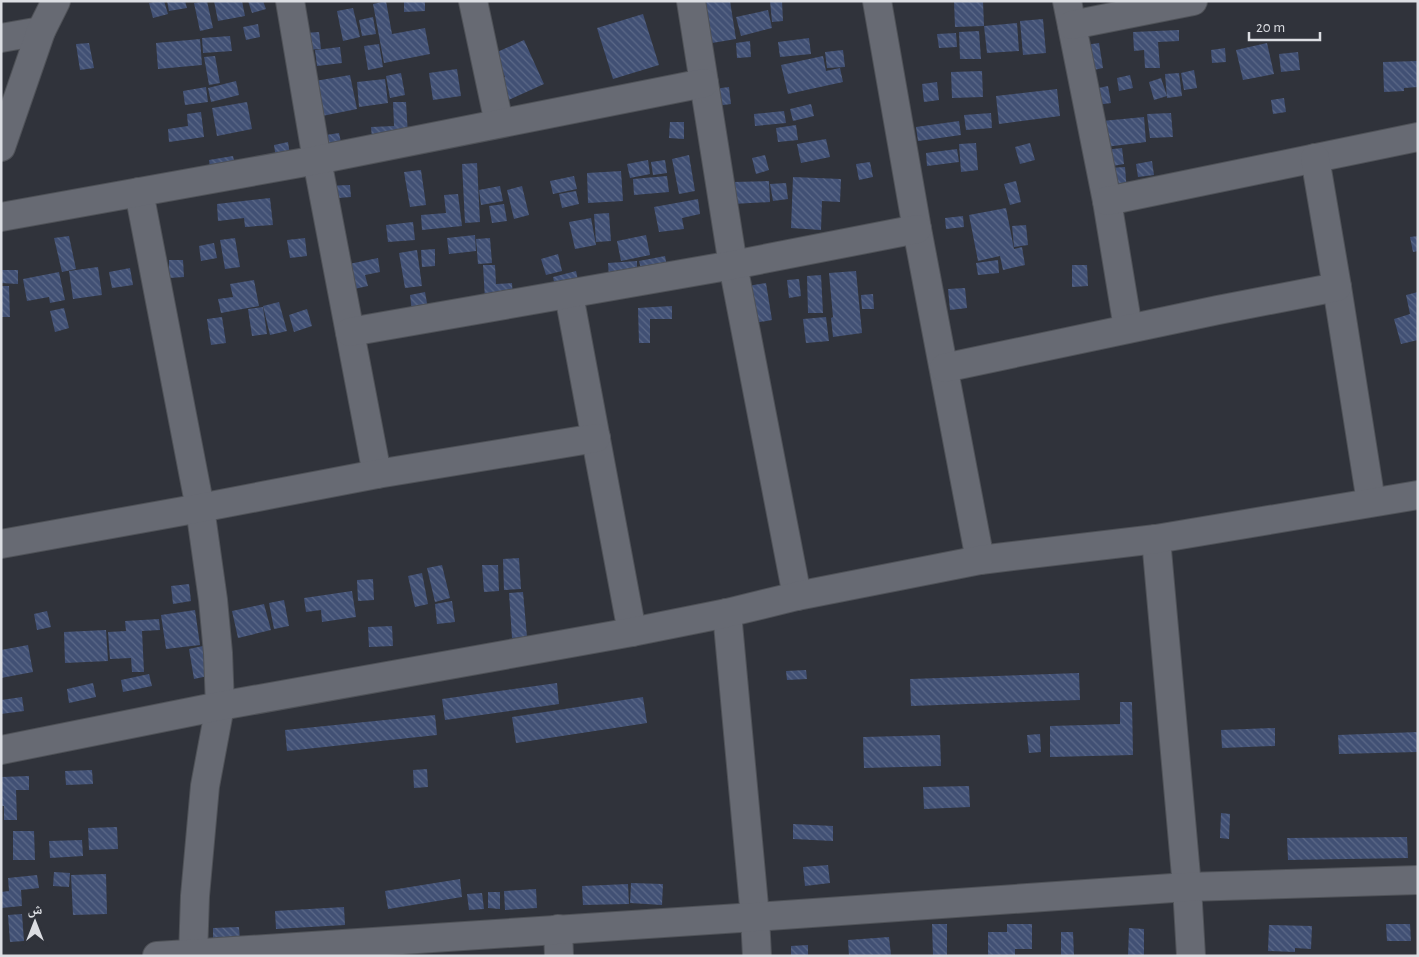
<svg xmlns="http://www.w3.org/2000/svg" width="1419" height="957" viewBox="0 0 1419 957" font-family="'Alegreya Sans','Noto Naskh Arabic',sans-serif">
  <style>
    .building { fill: url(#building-back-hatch) }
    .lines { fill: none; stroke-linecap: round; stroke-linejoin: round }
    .minor-casing { stroke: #4f5258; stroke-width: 30 }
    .tertiary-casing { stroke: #4f5258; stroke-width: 30 }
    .minor { stroke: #676a73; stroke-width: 28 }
    .tertiary { stroke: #676a73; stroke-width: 28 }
  </style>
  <defs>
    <pattern id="building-back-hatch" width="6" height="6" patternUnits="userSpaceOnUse" patternTransform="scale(1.25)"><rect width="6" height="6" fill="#415074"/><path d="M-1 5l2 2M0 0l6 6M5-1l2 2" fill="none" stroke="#5c6988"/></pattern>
  </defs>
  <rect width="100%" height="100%" fill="#30333b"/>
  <!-- building -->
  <g class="building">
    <polygon points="158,1 164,1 168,14 153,18 149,3"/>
    <polygon points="167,1 185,1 187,8 169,11"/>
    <polygon points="207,1 213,28 200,31 194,3"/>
    <polygon points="214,1 242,1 245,16 218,21"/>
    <polygon points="248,1 263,1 266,9 252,13"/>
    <polygon points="386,1 392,34 425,28 430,54 384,63 373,4"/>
    <polygon points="404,1 425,1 425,11 404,12"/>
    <polygon points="704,1 730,1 736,39 706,44"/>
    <polygon points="770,1 782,1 783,21 772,22"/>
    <polygon points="954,1 983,1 984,26 955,27"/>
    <polygon points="353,8 360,37 343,41 337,11"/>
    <polygon points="768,10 772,28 741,36 736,17"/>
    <polygon points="643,14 659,65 613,79 597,28"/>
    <polygon points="373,17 376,34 362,36 359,20"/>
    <polygon points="1043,19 1046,53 1023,55 1020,21"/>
    <polygon points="1017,23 1019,51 987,53 984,26"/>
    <polygon points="258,24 260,37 246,40 243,27"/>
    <polygon points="1179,30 1179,41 1158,42 1160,68 1145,68 1144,50 1134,51 1133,32"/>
    <polygon points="979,31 981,59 960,59 959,32"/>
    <polygon points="319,32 321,49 305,50 303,33"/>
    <polygon points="956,33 957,47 939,48 937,34"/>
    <polygon points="230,36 232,51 203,53 202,38"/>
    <polygon points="809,38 811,54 780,57 778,42"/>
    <polygon points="200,39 202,65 158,69 156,43"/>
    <polygon points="524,40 544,84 502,103 492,83 505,77 495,53"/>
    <polygon points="750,41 751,57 737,58 736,43"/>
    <polygon points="89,43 94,68 80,70 76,44"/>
    <polygon points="1099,43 1103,68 1089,71 1085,45"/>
    <polygon points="1267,43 1274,74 1243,80 1236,50"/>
    <polygon points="379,44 383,67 368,70 364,46"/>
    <polygon points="340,47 342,63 317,66 315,50"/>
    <polygon points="1225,48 1226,62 1212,63 1211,50"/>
    <polygon points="843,50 845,67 827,68 825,52"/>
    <polygon points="1298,52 1300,70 1281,72 1279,54"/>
    <polygon points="215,56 220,83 209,85 204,57"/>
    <polygon points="823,56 826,71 840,68 843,82 788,94 781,65"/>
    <polygon points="1418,61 1418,87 1404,88 1404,91 1384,92 1383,62"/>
    <polygon points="457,69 461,96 433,100 429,73"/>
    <polygon points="1194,70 1197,88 1184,90 1181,73"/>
    <polygon points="982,71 983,97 952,98 951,72"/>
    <polygon points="401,73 405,95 390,98 386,76"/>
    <polygon points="1179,73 1182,96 1167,98 1165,74"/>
    <polygon points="350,75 357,109 322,116 315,81"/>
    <polygon points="1130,75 1133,88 1119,91 1117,78"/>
    <polygon points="1161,78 1167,96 1154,100 1149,82"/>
    <polygon points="385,79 388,103 359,107 357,82"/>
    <polygon points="236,81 239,95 211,102 208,88"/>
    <polygon points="937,82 939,100 924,102 922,84"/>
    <polygon points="1108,86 1111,103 1097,105 1094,89"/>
    <polygon points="206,87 208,102 185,105 183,91"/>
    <polygon points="729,87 731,104 716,106 714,89"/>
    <polygon points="1057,89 1060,116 999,124 996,96"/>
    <polygon points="1284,98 1286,112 1273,114 1271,100"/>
    <polygon points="247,102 252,129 217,136 212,108"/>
    <polygon points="393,102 406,102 408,135 372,139 371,127 394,126"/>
    <polygon points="811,104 814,116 793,121 790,109"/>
    <polygon points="784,111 786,123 755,126 754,114"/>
    <polygon points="201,112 204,137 169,142 168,129 188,126 187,114"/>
    <polygon points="991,113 992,128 966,130 964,115"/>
    <polygon points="1171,113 1173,137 1150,138 1147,114"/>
    <polygon points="1144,117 1146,142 1105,147 1102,121"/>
    <polygon points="959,121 961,135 918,141 916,127"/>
    <polygon points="670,122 684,122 684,139 669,138"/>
    <polygon points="796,125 798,140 778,142 776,128"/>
    <polygon points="339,133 342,147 328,149 326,135"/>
    <polygon points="826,139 830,157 801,163 797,144"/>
    <polygon points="288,142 290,155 276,158 274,145"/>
    <polygon points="976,143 978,170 961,172 959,144"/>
    <polygon points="1030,143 1035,160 1020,164 1015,147"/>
    <polygon points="1122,148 1124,164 1107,167 1104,150"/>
    <polygon points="957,149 959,162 927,166 926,153"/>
    <polygon points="689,155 695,191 679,194 672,159"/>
    <polygon points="765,155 769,170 756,174 752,158"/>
    <polygon points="233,156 236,170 211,174 209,160"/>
    <polygon points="648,160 650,174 630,178 627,164"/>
    <polygon points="665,160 667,173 653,175 651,162"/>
    <polygon points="1152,161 1154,175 1138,177 1136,164"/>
    <polygon points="870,162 873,177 859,180 856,164"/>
    <polygon points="477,163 480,222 465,223 462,164"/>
    <polygon points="1125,167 1127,192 1111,193 1109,168"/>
    <polygon points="421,170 426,205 410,207 404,172"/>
    <polygon points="621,171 623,201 588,203 587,173"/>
    <polygon points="574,176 577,189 553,194 550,181"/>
    <polygon points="667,176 669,192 634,195 633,179"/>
    <polygon points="793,177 841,179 840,202 822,201 821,230 791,228"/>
    <polygon points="769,181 770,202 733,204 732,182"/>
    <polygon points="1016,181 1021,202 1010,205 1004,184"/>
    <polygon points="786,183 788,199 773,201 770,184"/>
    <polygon points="350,185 351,197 325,199 324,186"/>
    <polygon points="500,186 503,201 481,205 479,190"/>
    <polygon points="522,186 529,215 514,219 507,190"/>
    <polygon points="576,191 579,204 562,208 559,194"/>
    <polygon points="458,194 462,226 422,230 421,215 446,213 444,195"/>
    <polygon points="270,198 273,225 245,227 244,218 218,221 217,204"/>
    <polygon points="698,199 700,214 682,218 684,229 659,232 654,207"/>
    <polygon points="504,204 507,221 492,223 489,206"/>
    <polygon points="1006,208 1014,249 1022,247 1025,265 1003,270 1000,256 978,261 969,215"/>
    <polygon points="609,213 611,241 596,242 594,214"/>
    <polygon points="963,216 964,227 946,229 945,218"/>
    <polygon points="591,218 596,245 575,249 569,222"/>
    <polygon points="413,222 415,240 388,242 386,225"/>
    <polygon points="1026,225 1028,245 1014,247 1012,226"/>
    <polygon points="475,235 476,251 449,254 447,238"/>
    <polygon points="646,235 650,255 621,261 617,241"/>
    <polygon points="69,236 76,269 62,272 54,238"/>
    <polygon points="1418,236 1418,251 1413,252 1410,237"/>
    <polygon points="235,238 240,267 225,269 220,240"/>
    <polygon points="305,238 307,256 290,258 287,240"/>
    <polygon points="490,238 492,263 478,264 476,239"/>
    <polygon points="214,243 217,258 201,261 199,246"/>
    <polygon points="435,249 435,266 422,267 421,250"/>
    <polygon points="417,250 422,286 405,288 399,253"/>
    <polygon points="558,254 562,271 546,275 541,259"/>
    <polygon points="665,256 667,267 642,273 639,261"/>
    <polygon points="378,258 380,272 365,275 368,286 354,289 349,264"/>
    <polygon points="169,260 183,260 184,277 169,278"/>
    <polygon points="998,260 999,273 978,275 976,263"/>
    <polygon points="637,261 637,276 609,277 608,263"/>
    <polygon points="483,265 495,265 496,284 512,283 513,299 485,300"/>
    <polygon points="1072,265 1087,265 1088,286 1072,287"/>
    <polygon points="98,267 102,295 73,299 69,271"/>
    <polygon points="130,268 133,285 112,288 109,272"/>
    <polygon points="1,270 18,270 18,284 1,283"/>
    <polygon points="576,271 579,284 556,291 553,277"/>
    <polygon points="856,271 862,333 833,337 831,318 833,317 829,273"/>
    <polygon points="59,272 65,300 50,303 49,297 27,301 23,279"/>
    <polygon points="821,275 823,313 808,313 807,276"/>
    <polygon points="799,279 801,296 789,298 787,280"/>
    <polygon points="254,280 259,306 221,313 218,299 233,297 230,284"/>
    <polygon points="766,283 772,320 754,323 748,286"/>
    <polygon points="1,286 9,286 10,317 1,317"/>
    <polygon points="965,288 967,308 950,310 948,289"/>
    <polygon points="425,292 428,309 412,311 410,295"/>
    <polygon points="1418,292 1418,340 1401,344 1394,319 1410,314 1406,295"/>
    <polygon points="873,294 874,309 862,309 861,295"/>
    <polygon points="279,302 287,331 270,335 263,306"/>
    <polygon points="672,306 672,319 650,319 650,343 639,343 638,308"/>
    <polygon points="263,307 267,334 252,336 248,309"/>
    <polygon points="64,308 69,328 55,332 50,311"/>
    <polygon points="307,309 312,326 294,332 289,315"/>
    <polygon points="222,317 226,343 211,345 207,319"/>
    <polygon points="826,317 829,341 806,343 803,319"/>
    <polygon points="519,558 521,589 504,590 503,559"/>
    <polygon points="442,565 450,598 435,602 427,568"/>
    <polygon points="482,565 498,565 499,591 484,592"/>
    <polygon points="422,573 428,604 415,607 408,576"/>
    <polygon points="373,579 374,600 358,601 357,580"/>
    <polygon points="189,584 191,601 173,604 171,586"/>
    <polygon points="352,591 356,617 322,622 321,610 306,612 304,598"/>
    <polygon points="523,592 527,637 512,638 509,593"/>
    <polygon points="284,600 289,626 274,629 269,603"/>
    <polygon points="452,601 455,622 437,624 435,604"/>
    <polygon points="264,604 271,630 238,638 232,611"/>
    <polygon points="195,610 200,645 166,649 161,615"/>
    <polygon points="47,611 51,627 37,630 34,614"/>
    <polygon points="159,619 160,630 142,631 144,672 132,672 131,658 110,659 108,632 126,631 125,621"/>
    <polygon points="392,626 393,646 369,647 368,627"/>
    <polygon points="106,630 108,661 65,663 64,632"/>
    <polygon points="28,645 33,672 1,678 1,650"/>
    <polygon points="203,646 208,676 194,679 189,649"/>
    <polygon points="806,670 807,679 787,680 786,671"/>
    <polygon points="1079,673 1080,700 911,706 910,679"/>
    <polygon points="149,674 152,686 123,692 121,680"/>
    <polygon points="93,683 96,697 69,703 67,689"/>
    <polygon points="557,683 559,704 445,720 442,699"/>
    <polygon points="22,697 24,711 1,714 1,700"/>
    <polygon points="643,697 647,723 516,743 512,717"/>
    <polygon points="1120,702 1132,702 1133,755 1050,757 1050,726 1120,724"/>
    <polygon points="435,715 437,735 287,751 285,730"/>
    <polygon points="1275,728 1275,746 1222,748 1221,730"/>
    <polygon points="1418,732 1418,752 1339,754 1338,735"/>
    <polygon points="1040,734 1041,752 1029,753 1027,735"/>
    <polygon points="940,735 941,766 864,768 863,737"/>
    <polygon points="427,769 428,787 414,788 413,770"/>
    <polygon points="92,770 93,784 66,785 65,771"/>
    <polygon points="29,776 29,790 16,790 17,820 4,820 4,806 1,806 1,777"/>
    <polygon points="969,786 970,807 924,809 923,787"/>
    <polygon points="1221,813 1230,814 1229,839 1220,838"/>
    <polygon points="793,824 833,826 833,841 793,839"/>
    <polygon points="117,827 118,849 89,850 88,828"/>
    <polygon points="13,831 34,831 35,860 13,860"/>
    <polygon points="1407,837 1408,858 1288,860 1287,838"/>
    <polygon points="82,840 83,856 50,858 49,841"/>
    <polygon points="828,865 830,883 805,886 803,867"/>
    <polygon points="54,872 70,873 69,887 53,886"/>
    <polygon points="106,874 107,914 73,915 71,875"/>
    <polygon points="37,875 39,888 21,890 22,906 1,908 1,892 9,891 8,878"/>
    <polygon points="460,879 462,897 388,909 385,891"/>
    <polygon points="631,883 663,884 662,905 630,903"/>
    <polygon points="628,884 629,904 583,905 582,886"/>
    <polygon points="536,889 537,908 505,910 504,891"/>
    <polygon points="488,892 500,892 500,909 488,908"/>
    <polygon points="482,893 484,909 469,910 467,894"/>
    <polygon points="344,907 345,925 276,929 275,911"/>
    <polygon points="22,914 24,941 10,942 8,915"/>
    <polygon points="932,924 947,924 947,956 933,956"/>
    <polygon points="1007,924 1032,924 1032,949 1015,949 1015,956 988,956 988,932 1007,932"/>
    <polygon points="1386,924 1410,924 1411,941 1387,941"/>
    <polygon points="1269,925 1312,926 1311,949 1295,948 1295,952 1268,951"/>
    <polygon points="239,927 240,941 213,942 213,928"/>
    <polygon points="1129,928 1144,929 1144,956 1128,956"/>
    <polygon points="1061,932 1073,932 1074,956 1061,956"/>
    <polygon points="889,937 891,955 849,956 848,940"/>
    <polygon points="808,945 808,956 791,956 791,946"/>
  </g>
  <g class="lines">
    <!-- minor casing -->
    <g class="minor-casing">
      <g id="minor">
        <polyline points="290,1 317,160 377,474"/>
        <polyline points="473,1 499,123"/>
        <polyline points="691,1 733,265 797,596"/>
        <polyline points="877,1 917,229 980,560"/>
        <polyline points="1067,1 1107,201 1128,328"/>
        <polyline points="1072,25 1193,1"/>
        <polyline points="1,38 41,31"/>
        <polyline points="139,192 200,508 213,600 218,653 220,706 205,786 195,896 193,956"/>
        <polyline points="1107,201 1418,137"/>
        <polyline points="1,217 317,160 704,83"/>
        <polyline points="1337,287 1371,502"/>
        <polyline points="569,295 632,632"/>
        <polyline points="350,332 733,265 917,229"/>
        <polyline points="944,368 1218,310 1337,287 1315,158"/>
        <polyline points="1156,539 1187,887 1191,956"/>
        <polyline points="1,544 200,508 377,474 596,438"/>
        <polyline points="727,613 755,917 757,956"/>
        <polyline points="1,750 220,706 632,632 727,613 797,596 980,560 1156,539 1418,495"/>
        <polyline points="558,929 559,956"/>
        <polyline points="157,956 755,917 1187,887 1418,880"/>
      </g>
    </g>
    <!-- tertiary casing -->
    <g class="tertiary-casing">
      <polyline id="tertiary" points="1,147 41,31 56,1"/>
    </g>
    <!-- minor -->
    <use href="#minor" class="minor"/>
    <!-- tertiary -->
    <use href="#tertiary" class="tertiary"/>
  </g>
  <!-- border -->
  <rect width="1419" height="957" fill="none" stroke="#dcdee3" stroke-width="5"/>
  <!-- north arrow -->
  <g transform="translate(35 922)" stroke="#30333b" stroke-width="4" paint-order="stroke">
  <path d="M0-4L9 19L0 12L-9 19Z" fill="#dcdee3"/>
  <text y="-8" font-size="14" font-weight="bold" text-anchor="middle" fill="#dcdee3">ش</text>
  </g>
  <!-- scale -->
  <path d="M1249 32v8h71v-8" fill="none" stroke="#dcdee3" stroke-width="2.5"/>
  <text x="1256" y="32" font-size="15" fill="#dcdee3" stroke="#30333b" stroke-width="4" paint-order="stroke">20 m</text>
</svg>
